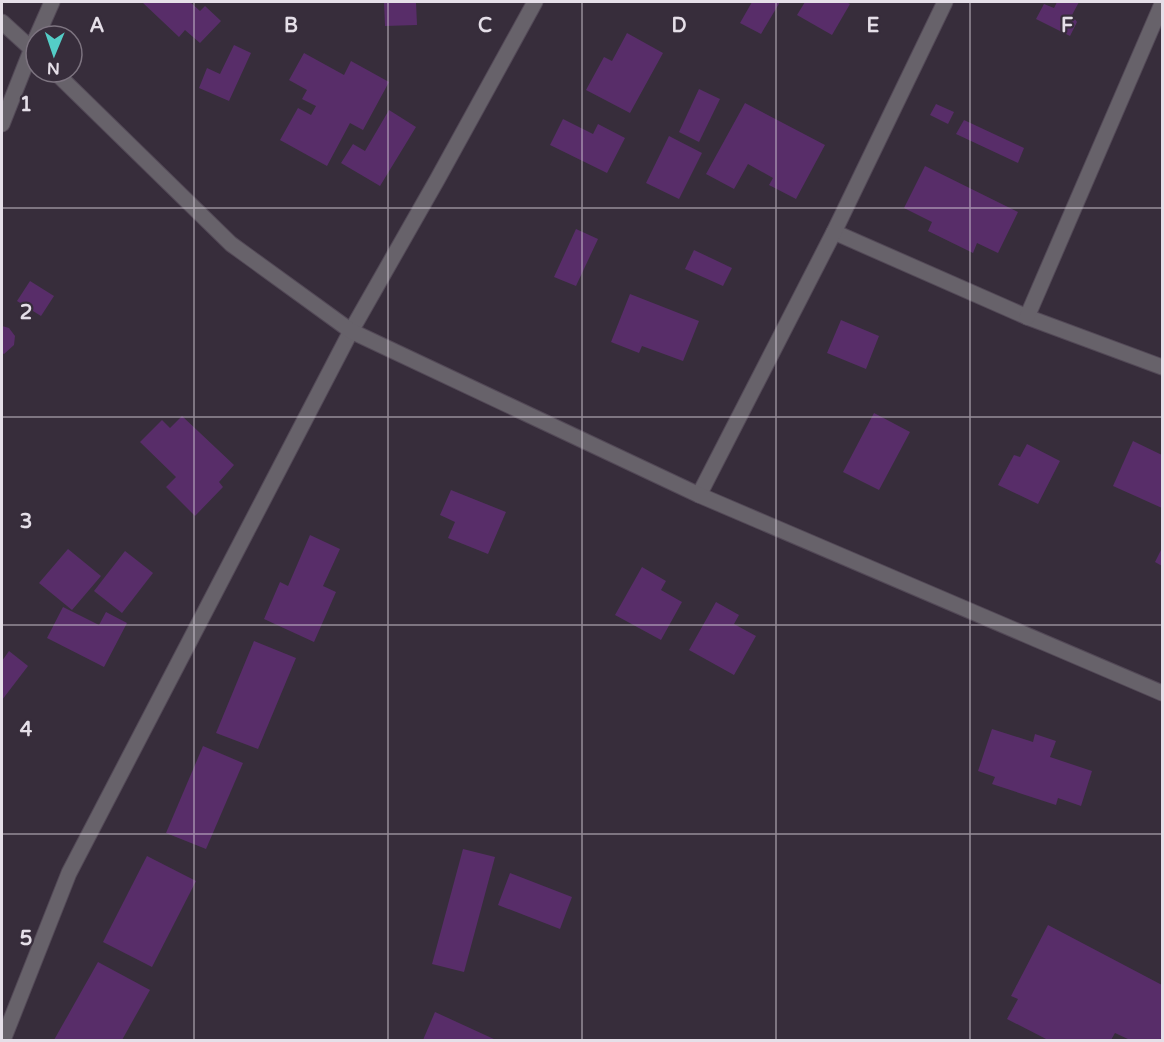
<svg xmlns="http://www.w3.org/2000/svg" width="1164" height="1042" viewBox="0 0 1164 1042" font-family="'Varela Round',sans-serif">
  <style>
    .building { fill: #582d69 }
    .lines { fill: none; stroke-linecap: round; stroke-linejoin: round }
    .minor-casing { stroke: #534957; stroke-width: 17 }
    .tertiary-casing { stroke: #534957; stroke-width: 17 }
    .minor { stroke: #67626a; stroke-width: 15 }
    .tertiary { stroke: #67626a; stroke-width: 15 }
    .grid { fill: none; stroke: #e5dfe8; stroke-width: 1.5; stroke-opacity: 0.55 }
    .grid-label { font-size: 20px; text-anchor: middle; font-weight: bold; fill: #e5dfe8; stroke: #372d3b; stroke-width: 4.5; stroke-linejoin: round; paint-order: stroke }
  </style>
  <rect width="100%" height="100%" fill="#372d3b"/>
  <!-- building -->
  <g class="building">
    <polygon points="142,2 190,2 200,11 205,6 221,21 200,43 185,30 179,37"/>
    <polygon points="384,2 416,2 417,25 385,26"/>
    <polygon points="752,2 780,2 761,34 740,23"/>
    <polygon points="805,2 846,2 850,4 832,35 797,15"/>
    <polygon points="1057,2 1079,2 1072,15 1077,22 1070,36 1036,19 1044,4 1054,8"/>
    <polygon points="627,33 663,53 630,113 586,90 604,57 612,61"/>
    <polygon points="234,45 251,53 229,101 199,88 207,68 220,74"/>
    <polygon points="304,53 344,75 351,61 389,82 363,130 350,123 327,166 280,140 298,108 311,115 316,106 302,99 307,90 289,80"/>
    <polygon points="699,89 720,99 699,142 679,132"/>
    <polygon points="745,103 825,145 796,199 769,185 773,178 748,164 734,189 706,174"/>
    <polygon points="936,104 954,112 948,124 930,115"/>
    <polygon points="389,110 416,127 380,186 341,163 353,144 365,151"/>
    <polygon points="563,119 593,134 598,124 625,138 607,173 550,145"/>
    <polygon points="964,120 1024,148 1018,163 956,134"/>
    <polygon points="669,136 702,153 679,199 646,183"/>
    <polygon points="925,166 1018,212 998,253 977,243 973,253 928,231 932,222 904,208"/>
    <polygon points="576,229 598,239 576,286 554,277"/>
    <polygon points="694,250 732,268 723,286 685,269"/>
    <polygon points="30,281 54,296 41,316 17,301"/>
    <polygon points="630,294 699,321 683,361 642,346 639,353 611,342"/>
    <polygon points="841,320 879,336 866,369 827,353"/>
    <polygon points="2,326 9,328 15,336 14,345 4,354 2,353"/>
    <polygon points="874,413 910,432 879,490 843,472"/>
    <polygon points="182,416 234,465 219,482 223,487 195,516 166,487 176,477 140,442 162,420 170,428"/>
    <polygon points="1133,441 1162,455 1162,508 1113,486"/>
    <polygon points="1027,444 1060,461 1038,504 998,485 1014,455 1020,457"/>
    <polygon points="451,490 506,512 488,554 448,538 455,522 440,515"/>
    <polygon points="310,535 340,549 323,586 336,592 314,642 264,619 280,582 288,586"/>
    <polygon points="1162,548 1162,566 1155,562"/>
    <polygon points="68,549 101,576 72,610 39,583"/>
    <polygon points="125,551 153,573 122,613 94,591"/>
    <polygon points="642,567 666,581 661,590 682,602 661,640 615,615"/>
    <polygon points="716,602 739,615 734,624 756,636 734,675 689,650"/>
    <polygon points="63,607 99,625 106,612 127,623 104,667 47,638"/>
    <polygon points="254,641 296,658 258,749 216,733"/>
    <polygon points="9,651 28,666 2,700 2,661"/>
    <polygon points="992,729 1033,742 1035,734 1056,741 1050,757 1092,771 1081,806 1058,798 1056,805 992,784 995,777 978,771"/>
    <polygon points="203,746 243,763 206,849 166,833"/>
    <polygon points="463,849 495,857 464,972 432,964"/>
    <polygon points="147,856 196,881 152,967 103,942"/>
    <polygon points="510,873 572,897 560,929 498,905"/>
    <polygon points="1048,925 1162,985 1162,1036 1160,1040 1130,1040 1115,1033 1111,1040 1048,1040 1007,1019 1018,999 1011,996"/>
    <polygon points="98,962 150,990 122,1040 54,1040"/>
    <polygon points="435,1012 496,1040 423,1040"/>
  </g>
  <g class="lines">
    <!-- minor casing -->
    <g class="minor-casing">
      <g id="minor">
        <polyline points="37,36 52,2"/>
        <polyline points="2,124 36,38"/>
        <polyline points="834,232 1027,317 1162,367"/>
        <polyline points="1027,317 1162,4"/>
        <polyline points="699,495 834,232 945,2"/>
        <polyline points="3,1040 69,873 351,331 437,180 535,2"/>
      </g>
    </g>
    <!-- tertiary casing -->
    <g class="tertiary-casing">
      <g id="tertiary">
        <polyline points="2,22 36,53"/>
        <polyline points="55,72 231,244 351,331 699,495 1162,693"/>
      </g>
    </g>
    <!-- minor -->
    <use href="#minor" class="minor"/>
    <!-- tertiary -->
    <use href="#tertiary" class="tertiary"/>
  </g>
  <!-- grid -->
  <path class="grid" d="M194,2V1040M388,2V1040M582,2V1040M776,2V1040M970,2V1040M2,208H1162M2,417H1162M2,625H1162M2,834H1162"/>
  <g class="grid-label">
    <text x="97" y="32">A</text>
    <text x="291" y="32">B</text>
    <text x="485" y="32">C</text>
    <text x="679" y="32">D</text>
    <text x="873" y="32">E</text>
    <text x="1067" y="32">F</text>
    <text x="26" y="111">1</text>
    <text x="26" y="319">2</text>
    <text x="26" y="528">3</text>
    <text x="26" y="736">4</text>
    <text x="26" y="945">5</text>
  </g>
  <!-- border -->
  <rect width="1164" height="1042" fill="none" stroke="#e5dfe8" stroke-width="6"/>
  <!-- north arrow -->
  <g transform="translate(54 54) rotate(182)"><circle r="28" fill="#372d3b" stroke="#7d7480" stroke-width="1.5"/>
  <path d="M0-4.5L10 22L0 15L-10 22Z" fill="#54cdc7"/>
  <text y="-9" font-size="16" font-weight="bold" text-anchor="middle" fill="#e5dfe8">N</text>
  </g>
</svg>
